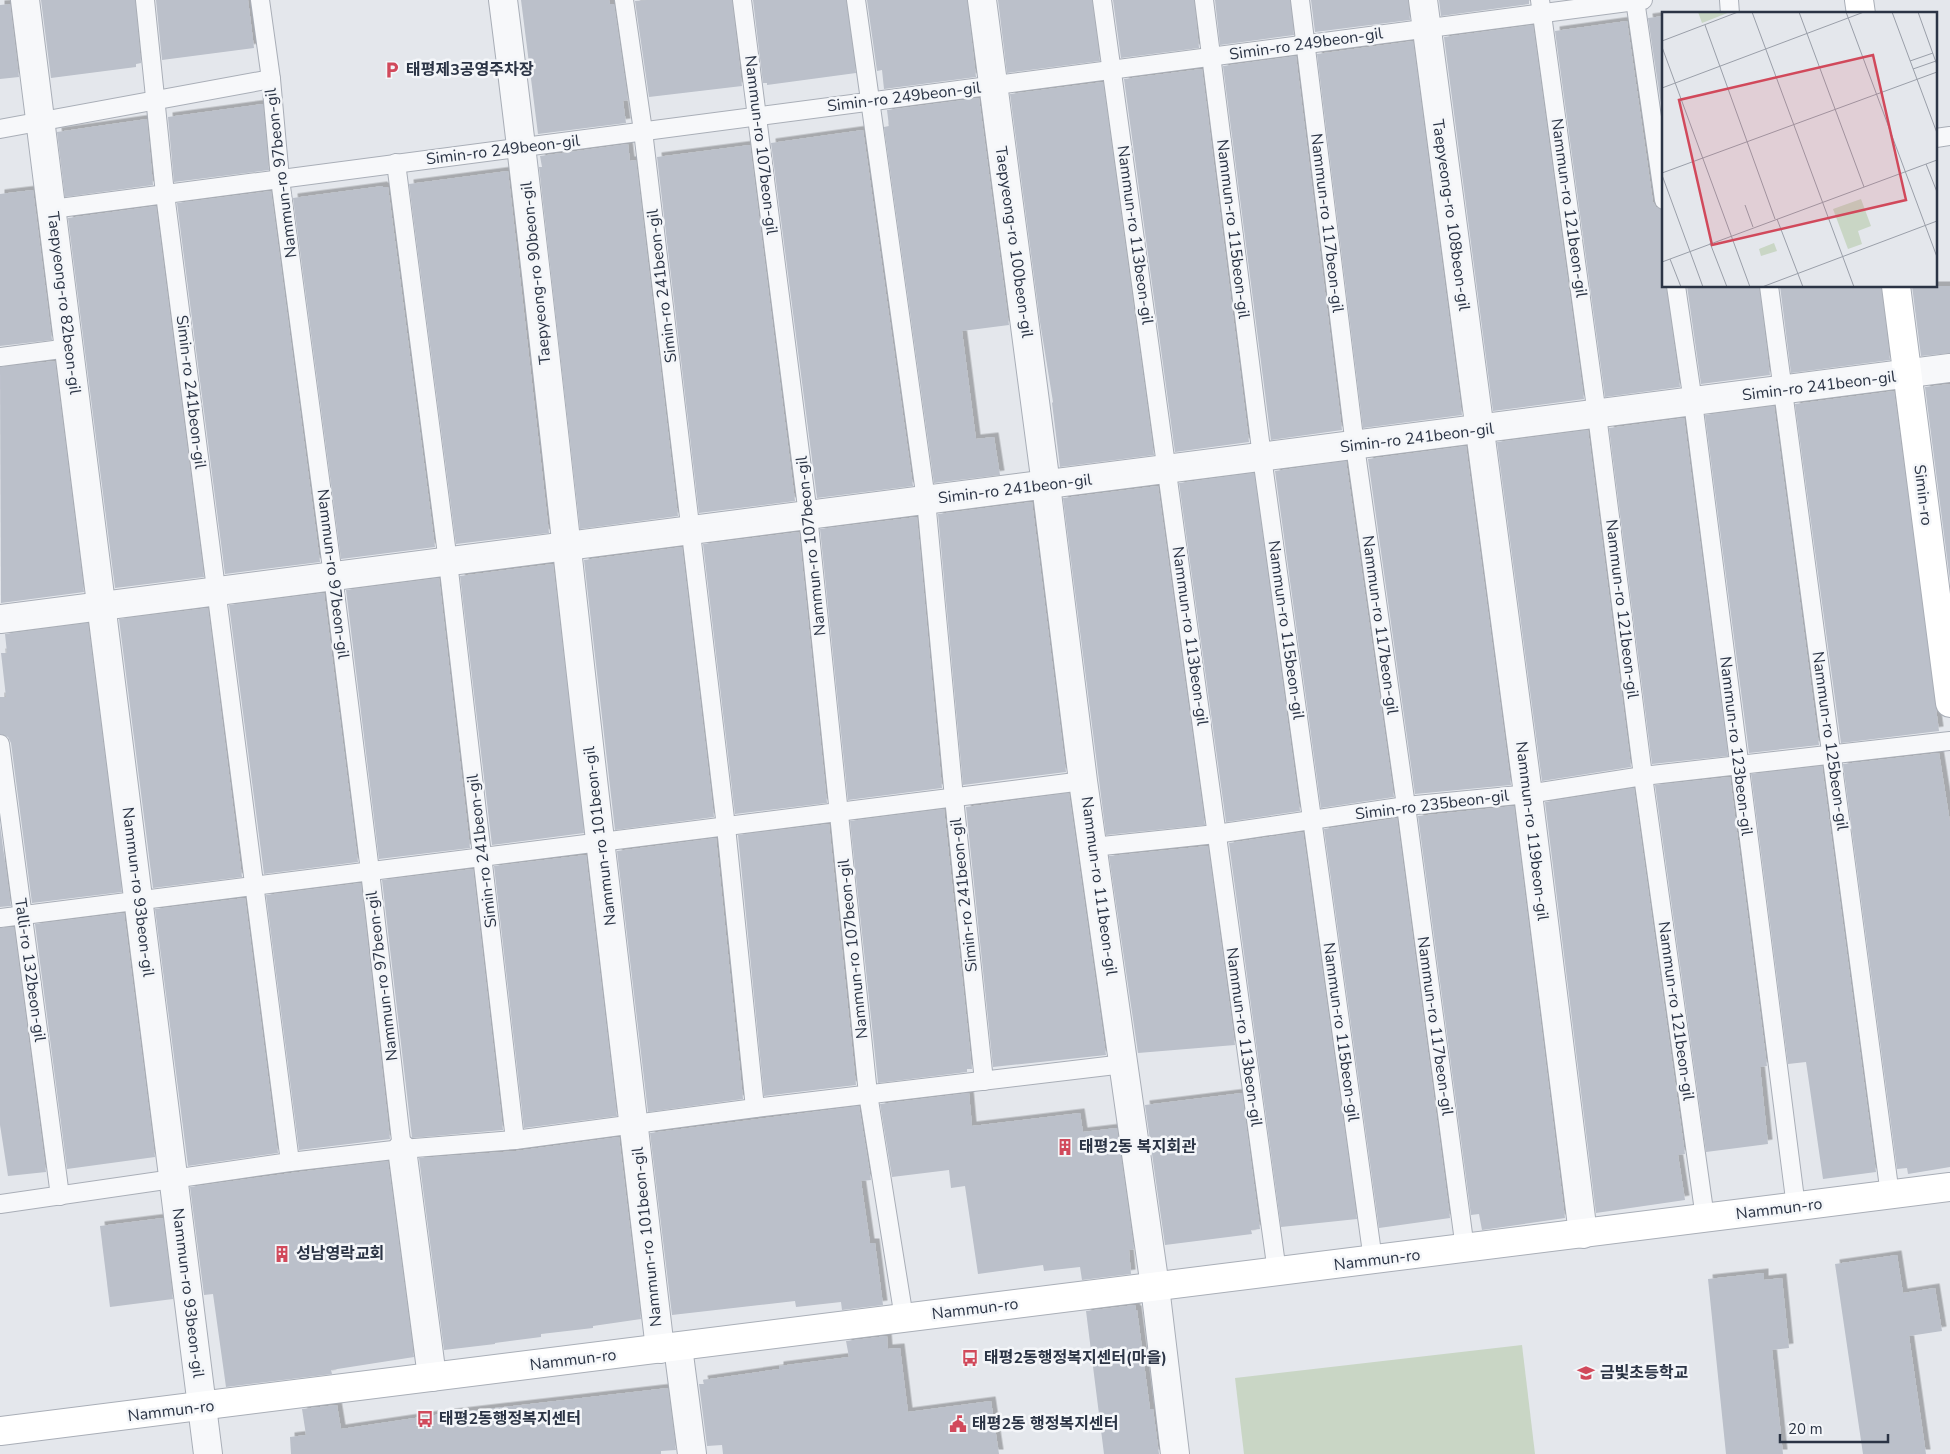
<svg xmlns="http://www.w3.org/2000/svg" width="1950" height="1454" viewBox="0 0 1950 1454" font-family="'Nunito Sans','Noto Sans KR',sans-serif">
  <style>
    .green { fill: #c9d6c5 }
    .building { fill: #bbc0ca; filter: url(#shadow) }
    .lines { fill: none; stroke-linecap: round; stroke-linejoin: round }
    .service-casing { stroke: #a9aeb7; stroke-width: 20 }
    .minor-casing { stroke: #a9aeb7; stroke-width: 30 }
    .secondary-casing { stroke: #a9aeb7; stroke-width: 30 }
    .service { stroke: #f7f8fa; stroke-width: 18 }
    .minor { stroke: #f7f8fa; stroke-width: 28 }
    .secondary { stroke: #fff; stroke-width: 28 }
    .labels { text-anchor: middle; dominant-baseline: central; stroke-width: 5; stroke-linejoin: round; paint-order: stroke }
    .street-label { font-size: 16px; fill: #2b3445; stroke: #f4f6f9 }
    .poi-label { font-size: 16px; font-weight: bold; fill: #2b3445; stroke: #f4f6f9; text-anchor: start }
    .inset-road { fill: none; stroke: #9a9fa9; stroke-width: 1 }
    .view { fill: #d1495b; fill-opacity: 0.15; stroke: #d1495b; stroke-width: 2.5 }
    .inset-edge { fill: none; stroke: #2b3445; stroke-width: 2.5 }
  </style>
  <defs>
    <filter id="shadow"><feDropShadow dx="4.5" dy="-4.5" stdDeviation="0" flood-color="#0004"/></filter>
  </defs>
  <rect width="100%" height="100%" fill="#e4e7ec"/>
  <!-- green -->
  <polygon class="green" points="1522,1345 1535,1454 1244,1454 1235,1378"/>
  <!-- building -->
  <g class="building">
    <polygon points="41,0 135,0 141,63 136,64 136,67 51,78"/>
    <polygon points="156,0 248,0 254,48 162,60"/>
    <polygon points="521,0 609,0 610,4 614,4 628,100 623,101 626,123 538,134"/>
    <polygon points="648,0 732,0 742,86 649,97 635,1"/>
    <polygon points="753,0 846,0 856,73 767,85 767,83 763,83"/>
    <polygon points="867,0 967,0 976,77 884,89 882,70 877,71"/>
    <polygon points="998,0 1092,0 1100,61 1007,73"/>
    <polygon points="1113,0 1194,0 1199,48 1121,58"/>
    <polygon points="1215,0 1290,0 1294,35 1220,45"/>
    <polygon points="1311,0 1408,0 1410,20 1315,32"/>
    <polygon points="1439,0 1529,0 1529,4 1441,16"/>
    <polygon points="10,4 19,77 0,79 0,5"/>
    <polygon points="1664,16 1664,124 1648,18"/>
    <polygon points="1627,21 1653,202 1656,207 1664,210 1664,286 1666,286 1680,387 1605,397 1555,31"/>
    <polygon points="1533,25 1584,399 1493,411 1444,37"/>
    <polygon points="1413,41 1462,415 1363,428 1317,54"/>
    <polygon points="1296,56 1342,430 1271,440 1223,66"/>
    <polygon points="1202,69 1249,442 1175,452 1124,79"/>
    <polygon points="1103,82 1154,455 1060,467 1052,403 1053,402 1040,322 1010,94"/>
    <polygon points="979,98 1009,325 962,331 976,439 994,437 1000,475 934,483 884,127 889,126 887,110"/>
    <polygon points="263,104 269,170 174,182 168,117"/>
    <polygon points="147,119 153,185 65,197 57,132"/>
    <polygon points="863,130 913,486 817,498 771,143"/>
    <polygon points="628,144 630,161 636,160 678,516 580,529 539,167 542,167 540,156"/>
    <polygon points="750,145 795,501 699,513 657,157"/>
    <polygon points="508,171 549,533 456,544 409,184"/>
    <polygon points="383,186 383,187 388,187 435,547 341,559 293,198"/>
    <polygon points="33,190 52,340 0,346 0,194"/>
    <polygon points="271,191 320,562 225,574 177,203"/>
    <polygon points="156,206 204,577 115,588 68,218"/>
    <polygon points="1687,286 1759,286 1770,375 1701,384"/>
    <polygon points="1780,286 1881,286 1890,360 1791,373"/>
    <polygon points="1912,286 1950,286 1950,353 1921,356"/>
    <polygon points="55,361 84,592 1,603 0,367"/>
    <polygon points="1950,384 1950,581 1925,387"/>
    <polygon points="1894,391 1939,731 1841,743 1795,404"/>
    <polygon points="1774,406 1819,745 1749,753 1705,415"/>
    <polygon points="1684,418 1728,756 1652,764 1609,428"/>
    <polygon points="1588,430 1631,767 1542,781 1497,442"/>
    <polygon points="1466,446 1511,785 1415,794 1368,459"/>
    <polygon points="1346,461 1394,797 1321,808 1275,471"/>
    <polygon points="1254,473 1300,811 1226,822 1179,483"/>
    <polygon points="1158,486 1205,825 1106,835 1063,498"/>
    <polygon points="1032,502 1066,772 963,785 938,514"/>
    <polygon points="917,517 942,788 848,800 820,529"/>
    <polygon points="799,532 827,803 735,814 703,544"/>
    <polygon points="682,547 714,817 615,830 584,560"/>
    <polygon points="553,564 584,833 492,845 460,576"/>
    <polygon points="439,578 470,848 379,859 346,590"/>
    <polygon points="324,593 358,862 264,874 229,605"/>
    <polygon points="208,608 242,877 153,888 119,619"/>
    <polygon points="88,623 122,892 32,903 11,743 8,737 0,734 0,697 6,697 1,653 7,653 5,634"/>
    <polygon points="1939,753 1950,822 1950,1167 1908,1174 1907,1168 1897,1169 1843,764"/>
    <polygon points="1822,766 1876,1172 1823,1179 1806,1062 1788,1064 1751,774"/>
    <polygon points="1730,777 1767,1066 1760,1067 1768,1144 1706,1152 1655,785"/>
    <polygon points="1634,788 1685,1154 1678,1155 1685,1200 1596,1213 1545,802"/>
    <polygon points="1069,793 1106,1055 993,1067 966,807"/>
    <polygon points="1514,806 1565,1218 1482,1230 1479,1214 1471,1215 1418,816"/>
    <polygon points="944,809 972,1069 967,1069 967,1072 878,1083 850,821"/>
    <polygon points="1397,818 1450,1218 1379,1228 1324,829"/>
    <polygon points="829,824 856,1085 764,1096 738,835"/>
    <polygon points="0,825 11,906 0,907"/>
    <polygon points="1303,832 1357,1219 1281,1227 1229,843"/>
    <polygon points="716,838 743,1099 648,1112 617,851"/>
    <polygon points="1208,846 1235,1045 1138,1053 1109,856"/>
    <polygon points="586,855 617,1116 524,1128 494,866"/>
    <polygon points="473,869 503,1130 412,1138 382,880"/>
    <polygon points="361,883 390,1139 299,1150 266,895"/>
    <polygon points="245,898 278,1153 188,1166 155,909"/>
    <polygon points="124,913 155,1157 67,1169 35,924"/>
    <polygon points="14,927 46,1172 8,1176 0,1125 0,928"/>
    <polygon points="969,1093 972,1126 1080,1113 1083,1132 1117,1128 1134,1249 1129,1250 1131,1274 1082,1280 1080,1267 1044,1271 1043,1265 978,1274 965,1186 951,1188 949,1170 892,1177 880,1104"/>
    <polygon points="1242,1093 1260,1229 1251,1230 1252,1234 1165,1245 1145,1105"/>
    <polygon points="859,1106 871,1180 861,1181 870,1243 875,1243 883,1305 842,1310 841,1302 796,1307 795,1301 672,1315 650,1133"/>
    <polygon points="619,1137 641,1319 593,1326 593,1328 541,1334 541,1337 495,1343 495,1344 444,1350 419,1158 516,1151"/>
    <polygon points="388,1161 414,1357 331,1370 332,1374 226,1387 213,1294 204,1295 190,1187 291,1173"/>
    <polygon points="163,1218 173,1299 110,1307 100,1226"/>
    <polygon points="1897,1255 1903,1293 1935,1288 1942,1331 1909,1336 1926,1454 1863,1454 1835,1264"/>
    <polygon points="1764,1273 1764,1280 1782,1278 1789,1348 1772,1350 1783,1454 1726,1454 1708,1279"/>
    <polygon points="1135,1305 1136,1310 1137,1310 1150,1409 1153,1409 1159,1454 1104,1454 1086,1311"/>
    <polygon points="887,1336 888,1349 900,1348 908,1412 991,1401 999,1454 723,1454 722,1445 707,1446 699,1384 704,1384 703,1380 779,1369 779,1366 849,1357 846,1341"/>
    <polygon points="668,1388 676,1450 661,1451 661,1454 291,1454 290,1437 306,1435 302,1409 337,1405 341,1429 435,1415"/>
  </g>
  <g class="lines">
    <!-- service casing -->
    <g class="service-casing">
      <g id="service">
        <polyline points="145,0 165,194 290,1162"/>
        <polyline points="260,0 271,79 280,179 333,576 370,871 402,1149"/>
        <polyline points="624,0 643,131 726,827 755,1108"/>
        <polyline points="742,0 808,515 868,1094 904,1318"/>
        <polyline points="856,0 926,500 954,798 984,1081"/>
        <polyline points="1102,0 1277,1272"/>
        <polyline points="1204,0 1262,457 1373,1260"/>
        <polyline points="1300,0 1355,446 1406,806 1465,1249"/>
        <polyline points="1540,0 1597,415 1643,776 1705,1218"/>
        <polyline points="1635,0 1664,200"/>
        <polyline points="1729,0 1730,14"/>
        <polyline points="0,129 271,79"/>
        <polyline points="1936,138 1950,136"/>
        <polyline points="396,163 448,562 515,1140"/>
        <polyline points="52,209 1643,0"/>
        <polyline points="1676,286 1693,402 1796,1207"/>
        <polyline points="1769,286 1890,1195"/>
        <polyline points="0,357 69,348"/>
        <polyline points="0,744 60,1196"/>
        <polyline points="1093,847 1216,834 1406,806 1528,794 1643,776 1950,741"/>
        <polyline points="0,918 1083,781"/>
        <polyline points="0,1204 290,1162 402,1149 515,1140 755,1108 1124,1064"/>
      </g>
    </g>
    <!-- minor casing -->
    <g class="minor-casing">
      <g id="minor">
        <polyline points="25,0 208,1454"/>
        <path d="M503,0C539,280 567,560 600,840C619,1010 641,1179 660,1349"/>
        <polyline points="982,0 1046,485 1083,781 1155,1287 1175,1454"/>
        <polyline points="1423,0 1528,794 1583,1234"/>
        <polyline points="0,619 1950,368"/>
        <polyline points="402,1149 432,1377"/>
        <polyline points="678,1347 692,1454"/>
      </g>
    </g>
    <!-- secondary casing -->
    <g class="secondary-casing">
      <g id="secondary">
        <polyline points="1859,0 1861,14"/>
        <polyline points="1896,286 1950,703"/>
        <polyline points="0,1431 1950,1187"/>
      </g>
    </g>
    <!-- service -->
    <use href="#service" class="service"/>
    <!-- minor -->
    <use href="#minor" class="minor"/>
    <!-- secondary -->
    <use href="#secondary" class="secondary"/>
  </g>
  <!-- icons -->
  <defs>
    <g id="parking-bare" transform="scale(1.35)"><path d="M-3.5-5.5H1a3.5 3.5 0 0 1 0 7H-1V5.5H-3.5ZM-1-3.4V-.6H.8a1.4 1.4 0 0 0 0-2.8Z" fill="#d1495b" stroke="#f4f6f9" stroke-width="2.5" paint-order="stroke"/></g>
    <g id="building-bare" transform="scale(1.35)"><path d="M-4-6H4V6H1V3H-1V6H-4ZM-2.5-4.3h1.7v1.8h-1.7ZM.8-4.3h1.7v1.8H.8ZM-2.5-1h1.7V.8h-1.7ZM.8-1h1.7V.8H.8Z" fill="#d1495b" stroke="#f4f6f9" stroke-width="2.5" paint-order="stroke"/></g>
    <g id="bus-bare" transform="scale(1.35)"><path d="M-5-6H5V4H4V6H2V4H-2V6H-4V4H-5ZM-3.5-4V0h7V-4ZM-3.5 1.2v1.5H-2V1.2ZM2 1.2v1.5H3.5V1.2Z" fill="#d1495b" stroke="#f4f6f9" stroke-width="2.5" paint-order="stroke"/></g>
    <g id="school-bare" transform="scale(1.35)"><path d="M0-5L7-2L0 1L-7-2ZM-4 1L0 2.5L4 1V4Q0 6-4 4Z" fill="#d1495b" stroke="#f4f6f9" stroke-width="2.5" paint-order="stroke"/></g>
    <g id="civic-bare" transform="scale(1.35)"><path d="M-.6-6.5H3V-4.5H.6V-3L4-1V1h2V6H-6V1h2V-1L-.6-3ZM-1.2 2.5V6h2.4V2.5Z" fill="#d1495b" stroke="#f4f6f9" stroke-width="2.5" paint-order="stroke"/></g>
  </defs>
  <g fill-rule="evenodd">
    <use href="#parking-bare" x="392" y="70"/>
    <use href="#building-bare" x="1065" y="1147"/>
    <use href="#building-bare" x="282" y="1254"/>
    <use href="#bus-bare" x="970" y="1358"/>
    <use href="#school-bare" x="1586" y="1373"/>
    <use href="#bus-bare" x="425" y="1419"/>
    <use href="#civic-bare" x="958" y="1424"/>
  </g>
  <g class="labels">
    <!-- street labels -->
    <g class="street-label">
      <text transform="translate(1306 44) rotate(-8)">Simin-ro 249beon-gil</text>
      <text transform="translate(904 97) rotate(-7)">Simin-ro 249beon-gil</text>
      <text transform="translate(761 145) rotate(83)">Nammun-ro 107beon-gil</text>
      <text transform="translate(503 150) rotate(-7)">Simin-ro 249beon-gil</text>
      <text transform="translate(281 173) rotate(-97)">Nammun-ro 97beon-gil</text>
      <text transform="translate(1569 208) rotate(82)">Nammun-ro 121beon-gil</text>
      <text transform="translate(1451 215) rotate(82)">Taepyeong-ro 108beon-gil</text>
      <text transform="translate(1327 223) rotate(83)">Nammun-ro 117beon-gil</text>
      <text transform="translate(1233 229) rotate(83)">Nammun-ro 115beon-gil</text>
      <text transform="translate(1135 235) rotate(82)">Nammun-ro 113beon-gil</text>
      <text transform="translate(1014 242) rotate(82)">Taepyeong-ro 100beon-gil</text>
      <text transform="translate(536 273) rotate(-96)">Taepyeong-ro 90beon-gil</text>
      <text transform="translate(662 286) rotate(-97)">Simin-ro 241beon-gil</text>
      <text transform="translate(64 303) rotate(83)">Taepyeong-ro 82beon-gil</text>
      <text transform="translate(1819 386) rotate(-7)">Simin-ro 241beon-gil</text>
      <text transform="translate(191 392) rotate(83)">Simin-ro 241beon-gil</text>
      <text transform="translate(1417 438) rotate(-7)">Simin-ro 241beon-gil</text>
      <text transform="translate(1015 489) rotate(-7)">Simin-ro 241beon-gil</text>
      <text transform="translate(1923 495) rotate(83)">Simin-ro</text>
      <text transform="translate(811 546) rotate(-96)">Nammun-ro 107beon-gil</text>
      <text transform="translate(333 574) rotate(83)">Nammun-ro 97beon-gil</text>
      <text transform="translate(1622 609) rotate(83)">Nammun-ro 121beon-gil</text>
      <text transform="translate(1380 625) rotate(82)">Nammun-ro 117beon-gil</text>
      <text transform="translate(1286 630) rotate(82)">Nammun-ro 115beon-gil</text>
      <text transform="translate(1190 636) rotate(82)">Nammun-ro 113beon-gil</text>
      <text transform="translate(1830 741) rotate(82)">Nammun-ro 125beon-gil</text>
      <text transform="translate(1736 746) rotate(83)">Nammun-ro 123beon-gil</text>
      <text transform="translate(1432 805) rotate(-7)">Simin-ro 235beon-gil</text>
      <text transform="translate(1532 831) rotate(83)">Nammun-ro 119beon-gil</text>
      <text transform="translate(600 836) rotate(-97)">Nammun-ro 101beon-gil</text>
      <text transform="translate(482 851) rotate(-97)">Simin-ro 241beon-gil</text>
      <text transform="translate(1099 886) rotate(82)">Nammun-ro 111beon-gil</text>
      <text transform="translate(138 892) rotate(83)">Nammun-ro 93beon-gil</text>
      <text transform="translate(964 895) rotate(-96)">Simin-ro 241beon-gil</text>
      <text transform="translate(853 949) rotate(-96)">Nammun-ro 107beon-gil</text>
      <text transform="translate(30 970) rotate(82)">Talli-ro 132beon-gil</text>
      <text transform="translate(382 976) rotate(-97)">Nammun-ro 97beon-gil</text>
      <text transform="translate(1676 1011) rotate(82)">Nammun-ro 121beon-gil</text>
      <text transform="translate(1435 1026) rotate(82)">Nammun-ro 117beon-gil</text>
      <text transform="translate(1341 1032) rotate(82)">Nammun-ro 115beon-gil</text>
      <text transform="translate(1244 1037) rotate(82)">Nammun-ro 113beon-gil</text>
      <text transform="translate(1779 1209) rotate(-7)">Nammun-ro</text>
      <text transform="translate(647 1237) rotate(-96)">Nammun-ro 101beon-gil</text>
      <text transform="translate(1377 1260) rotate(-7)">Nammun-ro</text>
      <text transform="translate(188 1293) rotate(83)">Nammun-ro 93beon-gil</text>
      <text transform="translate(975 1309) rotate(-7)">Nammun-ro</text>
      <text transform="translate(573 1360) rotate(-7)">Nammun-ro</text>
      <text transform="translate(171 1411) rotate(-7)">Nammun-ro</text>
    </g>
    <!-- poi labels -->
    <g class="poi-label">
      <text x="406" y="70">태평제3공영주차장</text>
      <text x="1079" y="1147">태평2동 복지회관</text>
      <text x="296" y="1254">성남영락교회</text>
      <text x="984" y="1358">태평2동행정복지센터(마을)</text>
      <text x="1600" y="1373">금빛초등학교</text>
      <text x="439" y="1419">태평2동행정복지센터</text>
      <text x="972" y="1424">태평2동 행정복지센터</text>
    </g>
  </g>
  <!-- overview -->
  <g transform="translate(1662 12)">
    <rect width="275" height="275" fill="#e4e7ec"/>
    <path d="M36,0H68L40,11ZM199,187L209,214L196,219L200,232L186,237L171,197ZM112,231L115,239L99,244L97,237Z" fill="#c9d6c5"/>
    <path class="inset-road" d="M90,0L192,275M137,0L202,175M184,0L275,245M230,0L275,121M256,0L275,53M43,13L113,207M0,29L76,0M0,35L88,275M248,49L271,41M251,57L274,49M0,76L202,0M264,152L275,180M0,161L275,60M0,163L41,275M83,193L91,215M115,207L141,275M48,231L65,275M8,247L19,275M0,250L275,148M100,275L275,209"/>
    <path class="view" d="M211,43L244,188L50,233L17,88Z"/>
    <rect width="275" height="275" class="inset-edge"/>
  </g>
  <!-- scale -->
  <path d="M1780 1434v8h108v-8" fill="none" stroke="#2b3445" stroke-width="2.5"/>
  <text x="1788" y="1434" font-size="15" fill="#2b3445" stroke="#f4f6f9" stroke-width="4" paint-order="stroke">20 m</text>
</svg>
